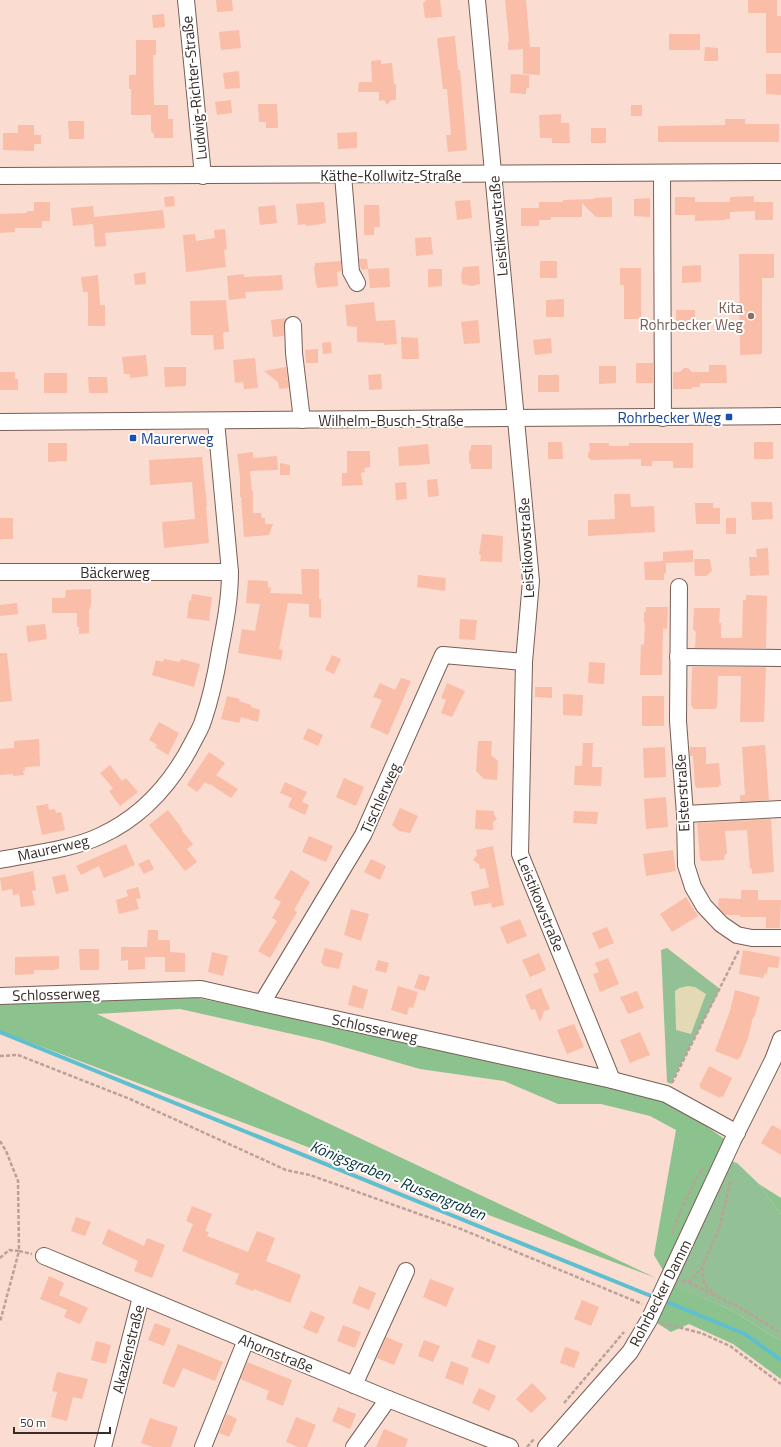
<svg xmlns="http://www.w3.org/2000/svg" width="781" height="1447" viewBox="0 0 781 1447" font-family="'Titillium Web',sans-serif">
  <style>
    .green { fill: #93c094 }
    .forest { fill: #8bc28d }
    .sand { fill: #e3dab5 }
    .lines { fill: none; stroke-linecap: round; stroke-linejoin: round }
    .stream { stroke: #5ec0cf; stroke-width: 4 }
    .building { fill: #f9bda8 }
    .minor-casing { stroke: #785e55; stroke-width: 18 }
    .path { stroke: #baa299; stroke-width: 2.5; stroke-dasharray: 4 2; stroke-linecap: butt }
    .minor { stroke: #fff; stroke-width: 16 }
    .education-dot { fill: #8d6e63; stroke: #fff; stroke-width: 1.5 }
    .transit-dot { fill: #1a4fb4; stroke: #fff; stroke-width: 1.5 }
    .labels { text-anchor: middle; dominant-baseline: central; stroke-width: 4; stroke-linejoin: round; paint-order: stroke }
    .street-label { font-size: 15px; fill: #372c28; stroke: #fff }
    .education-label { font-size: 15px; fill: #785e54; stroke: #fff; text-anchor: end }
    .transit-label { font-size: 15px; fill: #164399; stroke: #fff; text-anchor: end }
    .water-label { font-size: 16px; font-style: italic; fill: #02343a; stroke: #fff }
  </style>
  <rect width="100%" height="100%" fill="#fbdcd1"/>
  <!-- green -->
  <g class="green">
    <polygon points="667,948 720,989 671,1084 667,1082 661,950"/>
    <polygon points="729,1160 737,1163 759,1184 781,1214 781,1341 733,1311 671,1284"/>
  </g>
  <!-- forest -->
  <g class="forest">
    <polygon points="193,997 262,1011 667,1098 730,1143 672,1284 733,1311 781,1341 781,1379 733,1344 689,1324 671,1332 654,1321 671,1284 654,1255 676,1130 650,1116 601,1104 558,1104 504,1081 420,1069 323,1041 180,1009 97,1014 656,1278 0,1031 0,1001"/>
    <polygon points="759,1184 781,1198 781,1214"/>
  </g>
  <!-- sand -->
  <polygon class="sand" points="688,986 695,987 706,994 691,1034 676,1030 675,991 679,988"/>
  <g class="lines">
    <!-- stream -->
    <g class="stream">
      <polyline points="0,1032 656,1298"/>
      <polyline points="662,1300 745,1334 781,1360"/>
    </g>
  </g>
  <!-- building -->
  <g class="building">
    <polygon points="216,0 232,0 233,11 217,12"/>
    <polygon points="426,0 440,0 442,17 425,18 423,4"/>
    <polygon points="505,0 526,0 530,47 540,47 540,75 523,74 523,49 508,50 508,43 509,41"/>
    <polygon points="748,0 777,0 777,16 781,16 781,53 766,53 766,13 748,13"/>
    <polygon points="164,14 165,27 153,28 152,15"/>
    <polygon points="239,30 241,48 221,50 219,32"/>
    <rect x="669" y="34" width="31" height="16"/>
    <polygon points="455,36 458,70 460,70 467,150 448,152 446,135 451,135 447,89 443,89 437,38"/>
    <polygon points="136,40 156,40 156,55 153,55 154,105 168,105 168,119 173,119 173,138 154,138 154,134 151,131 151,115 131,115 131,89 129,89 129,75 136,75"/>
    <polygon points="705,47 718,48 718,61 704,61"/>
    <polygon points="381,60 381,64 392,63 394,84 396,84 396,100 391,100 387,105 384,100 379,101 379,92 358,92 359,82 372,82 371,61"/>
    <polygon points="239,71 240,88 225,89 223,73"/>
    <polygon points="511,74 529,75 529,88 526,88 526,94 510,93"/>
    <polygon points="766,74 781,74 781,95 766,94"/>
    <polygon points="231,100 232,113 217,115 215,102"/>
    <polygon points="258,104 277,104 278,128 266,128 266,122 259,122"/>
    <rect x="631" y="105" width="11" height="11"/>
    <polygon points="561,114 561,123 569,123 570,143 552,143 552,138 540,138 539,115"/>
    <polygon points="725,119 745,119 745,124 779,124 779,142 658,142 658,126 725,125"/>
    <polygon points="68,121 84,121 84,139 69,139"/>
    <polygon points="18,125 34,125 34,135 41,135 41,144 34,144 34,151 3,150 3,133 18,133"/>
    <rect x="591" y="128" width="15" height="15"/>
    <polygon points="357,132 357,148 338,149 337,133"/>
    <polygon points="174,196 175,206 165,207 164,197"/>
    <polygon points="754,196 754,202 773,202 773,220 755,220 755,211 730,212 730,219 725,219 725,220 695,221 695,215 675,215 675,197 695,197 695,202 730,202 730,197"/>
    <polygon points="612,197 612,217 596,217 582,203 582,217 551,217 551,220 539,220 539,226 521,226 521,208 539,208 539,202 563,202 563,200 594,199 594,198"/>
    <polygon points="650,198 650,217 634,216 634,199"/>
    <polygon points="470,200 472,218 457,220 455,201"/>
    <polygon points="34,202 50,202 50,221 42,221 42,228 15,228 15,232 0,233 0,214 27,213 27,211 34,211"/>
    <polygon points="324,202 326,223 323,223 323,224 306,226 306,224 298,225 296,204"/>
    <polygon points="275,205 277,223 260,225 258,207"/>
    <polygon points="364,205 379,205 380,227 374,227 374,235 364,235"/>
    <polygon points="93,206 94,217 163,210 165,228 105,233 106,246 95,247 93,224 73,226 71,208"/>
    <polygon points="225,229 227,249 224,250 226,267 186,272 183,235 195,234 196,241 215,238 214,230"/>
    <polygon points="431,237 433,254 416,256 415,238"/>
    <polygon points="739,254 774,254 774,278 762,278 762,354 740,355"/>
    <polygon points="359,259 367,259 368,269 361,270"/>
    <polygon points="341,261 341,271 337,272 338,286 317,288 317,285 316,285 314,267 315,267 315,263"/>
    <rect x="540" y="261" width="17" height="17"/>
    <polygon points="701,265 701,282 682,283 682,266"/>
    <polygon points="479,266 480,284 472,286 462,284 461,275 463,267"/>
    <polygon points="389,268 390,287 370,288 368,269"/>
    <polygon points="620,268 641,268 641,319 624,319 624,285 620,285"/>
    <polygon points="428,269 442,269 442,286 428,287"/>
    <polygon points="145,272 146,284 135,285 134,274"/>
    <polygon points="244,274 244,277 282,275 283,290 245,292 246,298 229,300 227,276"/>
    <polygon points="98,275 100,305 105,305 105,326 88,326 88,292 83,292 81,277"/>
    <polygon points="564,299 564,317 546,317 546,300"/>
    <polygon points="226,300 229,332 224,332 223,334 224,349 214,350 213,335 191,335 190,301"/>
    <polygon points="374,302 376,321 395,320 397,344 384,345 384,343 357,342 357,327 347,326 345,305"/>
    <rect x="676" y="310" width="19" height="15"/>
    <polygon points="287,318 284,325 284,336 273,337 271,320"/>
    <polygon points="478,320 480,343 464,344 461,322"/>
    <polygon points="401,337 418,338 419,359 402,359"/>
    <polygon points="551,338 552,353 535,355 533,340"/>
    <polygon points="331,342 332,353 323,354 322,343"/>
    <polygon points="318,349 318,363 306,363 305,350"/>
    <polygon points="146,355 148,376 130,378 130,374 124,374 122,357"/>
    <polygon points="255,358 258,388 244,389 243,382 235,383 233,360"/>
    <rect x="636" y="363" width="17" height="20"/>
    <polygon points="709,365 726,365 727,383 700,383 700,387 692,387 692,389 673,389 673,372 680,372 684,368 688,368 692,372 709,372"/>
    <polygon points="599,366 616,366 616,383 599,384"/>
    <polygon points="164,367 186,367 186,386 165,387"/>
    <polygon points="286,367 289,388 279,389 278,382 264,371"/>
    <polygon points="0,372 15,372 15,379 18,379 18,390 0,390"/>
    <rect x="44" y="373" width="23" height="20"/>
    <polygon points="381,374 382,389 369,390 368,375"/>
    <rect x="538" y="375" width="21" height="17"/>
    <polygon points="88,377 107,377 108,393 89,393"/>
    <polygon points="548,442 562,442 563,459 548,459"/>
    <rect x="754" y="442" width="19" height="17"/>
    <polygon points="48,443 67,443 67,461 48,462"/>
    <polygon points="589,443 609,443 609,446 629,446 629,443 693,443 693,468 673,468 673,461 652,461 652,466 641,466 641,459 591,460 588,457 588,453 590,451"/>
    <polygon points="428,444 430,464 399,466 398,447"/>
    <polygon points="471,445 492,445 492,469 471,469 471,464 469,463 469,451 471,450"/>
    <polygon points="347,451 370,451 370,467 364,468 365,472 361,473 363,485 342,486 342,473 347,473"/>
    <polygon points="253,452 253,458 277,456 278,470 250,471 252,491 253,491 253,513 261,513 262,518 265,518 265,524 273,524 269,535 244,537 241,497 240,497 240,477 237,454"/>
    <polygon points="202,457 207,507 206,507 209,543 164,548 162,522 195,519 192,482 150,485 149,460"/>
    <polygon points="280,463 290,465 290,475 280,475"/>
    <polygon points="437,479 439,496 428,497 427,480"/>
    <polygon points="406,482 407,499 396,500 395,483"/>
    <polygon points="614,494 630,494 631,507 654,506 655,532 588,536 588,520 615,519"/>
    <polygon points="751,502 772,502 773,519 752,520"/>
    <polygon points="695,503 713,503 713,508 720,508 720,524 696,524"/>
    <rect x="0" y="518" width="13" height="21"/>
    <rect x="726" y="518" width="10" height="16"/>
    <polygon points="482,534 503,536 502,562 480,561 481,556 479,554"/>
    <polygon points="768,548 769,575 750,576 749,557 757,557 756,549"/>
    <polygon points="693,550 693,562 666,563 666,573 664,574 664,580 645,580 644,562 663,561 663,552"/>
    <polygon points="694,559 710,559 712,571 706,576 695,576"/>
    <polygon points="301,569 319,569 319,599 321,599 321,618 309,617 309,604 288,603 279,649 283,650 281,660 238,653 242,629 255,631 260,604 246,603 248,580 268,581 268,587 271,588 270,593 302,594"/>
    <polygon points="418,575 446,578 445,591 417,587"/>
    <polygon points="91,589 91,604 90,609 89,609 89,633 79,634 79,627 77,627 77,613 52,613 52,598 65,598 66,590"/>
    <polygon points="192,594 212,597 209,621 187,618 189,600 191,601"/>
    <polygon points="746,595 767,596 766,648 695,648 696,632 693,629 694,608 720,608 719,623 721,623 721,638 742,638 743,600 746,600"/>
    <polygon points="17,603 18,614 0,616 0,605"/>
    <polygon points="646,607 668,607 667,629 663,628 662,675 640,675 641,644 644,645 645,623 644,623 644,612 646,612"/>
    <polygon points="460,619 477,620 475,640 459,639"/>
    <polygon points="45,624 47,639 28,642 26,626"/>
    <polygon points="0,653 7,653 12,701 0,702"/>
    <polygon points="332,655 341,659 334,674 325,670"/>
    <polygon points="164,659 180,662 181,659 200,664 194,687 152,675 156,660 163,662"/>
    <polygon points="589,662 605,663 604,684 588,683"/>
    <polygon points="692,667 766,667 764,722 740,722 741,676 718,676 717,707 716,707 716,709 693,709 693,707 691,706"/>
    <polygon points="401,678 411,681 388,735 370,727 382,700 373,697 380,683 395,690"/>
    <polygon points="447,683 465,691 452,717 441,713 446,700 441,698"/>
    <polygon points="535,687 552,687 552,698 535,697"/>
    <polygon points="563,694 583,695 582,716 563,715"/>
    <polygon points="227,696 240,699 239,701 251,705 251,707 260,710 258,722 241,717 239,723 221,719"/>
    <rect x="642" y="696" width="22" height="30"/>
    <polygon points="159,722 179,733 168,755 155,747 157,745 149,740"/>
    <polygon points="308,728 323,735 318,746 303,739"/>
    <polygon points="39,739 40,766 25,767 25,770 23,771 24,775 13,776 13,774 0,775 0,749 14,748 14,741"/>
    <polygon points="478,741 492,741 491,755 498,761 497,780 484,779 476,771"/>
    <polygon points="583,743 593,743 592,767 602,767 601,786 574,785 575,766 582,766"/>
    <polygon points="765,745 769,800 740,802 740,795 745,795 742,747"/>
    <polygon points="665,747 666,777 644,778 643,748"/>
    <polygon points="690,747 706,747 706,764 719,763 721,785 719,785 719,787 696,788 696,786 695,786 693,756 690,756"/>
    <polygon points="209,752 225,763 216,775 238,789 231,798 210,784 209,785 205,782 197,792 187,785"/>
    <polygon points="110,765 122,781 126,778 138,792 120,806 109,791 113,788 100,773"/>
    <polygon points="344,778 364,787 356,806 336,797"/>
    <polygon points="285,782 307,792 302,802 309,805 305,815 288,807 292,798 280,793"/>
    <polygon points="666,797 668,827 646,829 644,799"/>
    <polygon points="48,804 49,810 55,809 56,813 61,812 65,830 42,835 36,806"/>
    <polygon points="400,808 418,816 410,833 399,831 392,825"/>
    <polygon points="168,810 183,830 182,831 193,844 187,849 197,862 185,871 149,825"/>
    <polygon points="476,810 494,811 494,815 497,819 493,822 493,830 475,829"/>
    <polygon points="574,811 598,812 597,824 573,823"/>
    <polygon points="771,819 774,872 752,874 752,868 750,869 747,830 725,831 727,854 725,854 724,860 701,861 701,859 700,859 697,823"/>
    <polygon points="309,836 333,846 326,862 302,852"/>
    <polygon points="126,844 135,865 104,878 99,866 81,875 76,866"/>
    <polygon points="493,846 504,905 492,908 491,903 474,906 471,892 489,887 485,868 480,869 479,864 473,860 477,855 476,850"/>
    <polygon points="673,850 676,871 646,876 643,854"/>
    <polygon points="149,859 154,869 144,874 138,864"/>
    <polygon points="371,859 386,866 380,880 364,872"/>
    <polygon points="291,870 310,882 294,910 297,912 270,958 258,951 277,921 272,918 281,902 274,898"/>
    <polygon points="33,871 36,890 32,891 35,905 21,907 19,894 13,895 12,889 2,891 0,878"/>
    <polygon points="65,874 69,891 56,894 52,877"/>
    <polygon points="138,887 141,898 136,899 139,909 119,914 116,900 128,896 126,890"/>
    <polygon points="741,890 758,890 758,900 781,900 780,928 766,928 766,917 740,917 740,915 725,915 718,908 719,898 741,899"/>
    <polygon points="686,897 698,916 672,932 660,914"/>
    <polygon points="351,909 369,914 361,941 344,935"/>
    <polygon points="520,919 527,936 507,944 500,927"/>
    <polygon points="607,927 614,943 599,949 592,933"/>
    <polygon points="148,930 158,930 158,940 170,940 170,952 185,953 185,972 165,972 165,957 145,957 145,969 128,970 128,960 121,961 121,947 147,947"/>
    <polygon points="325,948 343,953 339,969 324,966 321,962"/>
    <polygon points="79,949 99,949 99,970 80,970"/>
    <polygon points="743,950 780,957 778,968 768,967 767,974 765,973 763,978 739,974"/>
    <polygon points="212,952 228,956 223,976 208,972"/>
    <polygon points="539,953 546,970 530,977 522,960"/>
    <polygon points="59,956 59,969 55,969 55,970 34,970 34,974 15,975 15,957"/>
    <polygon points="608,958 619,984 600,992 593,974 599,972 595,963"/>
    <polygon points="378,960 389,963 386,973 375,970"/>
    <polygon points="419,974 430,977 425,991 414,988"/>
    <polygon points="353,985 368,990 363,1009 348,1005"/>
    <polygon points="398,986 418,992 413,1008 409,1007 407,1015 391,1010"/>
    <polygon points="541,988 550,1009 544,1011 540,1022 535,1009 531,1010 525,995"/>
    <polygon points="735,990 760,997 754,1018 753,1017 748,1038 740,1058 739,1057 738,1060 715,1051 730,1011"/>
    <polygon points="637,991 644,1008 628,1014 620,997"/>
    <polygon points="574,1024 584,1047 567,1054 557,1030"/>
    <polygon points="640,1032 650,1055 630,1063 620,1040"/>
    <polygon points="709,1066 732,1078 723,1097 721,1096 720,1098 700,1088 701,1086 699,1086"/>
    <polygon points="772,1125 781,1130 781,1155 761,1143"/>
    <polygon points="192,1206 212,1214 205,1231 209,1232 207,1236 248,1252 257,1231 275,1238 266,1261 301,1275 290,1303 254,1289 253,1291 235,1284 239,1274 182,1251 193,1224 186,1221"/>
    <polygon points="76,1217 91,1222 85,1236 71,1231"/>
    <polygon points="108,1229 144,1246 147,1238 165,1245 152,1278 134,1271 138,1261 102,1244"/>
    <polygon points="49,1276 64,1283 59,1295 88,1308 80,1324 64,1317 67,1310 40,1299"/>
    <polygon points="430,1279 454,1288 446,1307 423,1297"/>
    <polygon points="359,1286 376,1293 369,1310 352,1303"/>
    <polygon points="582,1300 599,1307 591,1326 574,1319"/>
    <polygon points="311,1311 325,1317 317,1334 303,1328"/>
    <polygon points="155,1323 171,1329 164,1346 148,1340"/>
    <polygon points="343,1325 361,1332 355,1348 337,1341"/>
    <polygon points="386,1337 403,1344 394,1365 377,1358"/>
    <polygon points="478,1339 496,1346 489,1364 471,1357"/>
    <polygon points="424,1340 440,1346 433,1362 418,1356"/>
    <polygon points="96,1341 111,1345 106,1364 91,1360"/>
    <polygon points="178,1344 223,1362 215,1381 183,1368 174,1388 162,1383"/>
    <polygon points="565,1347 580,1352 574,1368 560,1363"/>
    <polygon points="451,1361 469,1368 463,1385 445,1378"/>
    <polygon points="247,1362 292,1380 283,1406 266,1399 269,1391 240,1379"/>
    <polygon points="57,1372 88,1379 82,1399 73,1397 67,1421 51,1417 57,1392 52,1391"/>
    <polygon points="532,1383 547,1398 531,1413 516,1399"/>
    <polygon points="479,1388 496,1396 489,1411 472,1403"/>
    <polygon points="338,1407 356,1414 350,1429 332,1421"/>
    <polygon points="227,1414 237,1419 229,1437 219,1433"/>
    <polygon points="296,1417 316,1425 307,1447 298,1447 286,1442"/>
    <polygon points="150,1418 178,1427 171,1447 153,1447 141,1443"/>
    <polygon points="384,1429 408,1439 405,1447 376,1447"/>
  </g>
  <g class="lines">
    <!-- minor casing -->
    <g class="minor-casing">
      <g id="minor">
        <polyline points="186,0 203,176"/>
        <polyline points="477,0 531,581 524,662 520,854 612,1080"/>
        <polyline points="662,173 663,418"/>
        <polyline points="343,175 351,272 357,283"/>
        <polyline points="0,176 781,172"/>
        <polyline points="293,325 294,353 302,420"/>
        <polyline points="0,422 781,416"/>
        <polyline points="0,572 230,572"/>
        <polyline points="679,587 678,721 685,814 686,865 693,887 704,906 721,924 737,935 752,938 781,938"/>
        <polyline points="678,657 781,658"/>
        <polyline points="685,814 781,809"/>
        <path d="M0,860C30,854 73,849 100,836C144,816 173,782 194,740C197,734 201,728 203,721C211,698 216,674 220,650C225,624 230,599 230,572L216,421"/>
        <polyline points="0,996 201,989 262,1003 612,1080 666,1094 737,1133"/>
        <polyline points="262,1003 363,835 443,655 524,662"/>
        <polyline points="44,1256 388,1399 510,1447"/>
        <polyline points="354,1385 406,1271"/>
        <polyline points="103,1447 141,1297"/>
        <polyline points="203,1447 246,1340"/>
        <polyline points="354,1447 388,1399"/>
        <polyline points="546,1447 630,1352 649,1320 733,1140 773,1060 781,1039"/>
      </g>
    </g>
    <!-- path -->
    <g class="path">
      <polyline points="0,1056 18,1055 130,1099 286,1170 310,1175 461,1229 642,1304"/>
      <polyline points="672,1083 739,950"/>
      <polyline points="0,1141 6,1151 18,1181 19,1251 32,1254"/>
      <polyline points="730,1182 720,1226 702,1268 704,1284 717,1297 739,1307 781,1333"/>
      <path d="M672,1234C680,1211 690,1188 704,1167"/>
      <polyline points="0,1258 9,1250 19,1251 0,1322"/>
      <polyline points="682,1281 689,1282 701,1269"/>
      <polyline points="689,1282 715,1296"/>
      <polyline points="662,1323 701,1333 730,1346 781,1384"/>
      <polyline points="564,1403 624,1332"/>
      <polyline points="527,1447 534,1439"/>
    </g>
    <!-- minor -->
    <use href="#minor" class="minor"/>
  </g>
  <!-- markers -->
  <circle class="education-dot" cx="751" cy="316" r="4"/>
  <g class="transit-dot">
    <rect x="725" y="413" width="8" height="8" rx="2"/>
    <rect x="129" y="434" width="8" height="8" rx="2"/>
  </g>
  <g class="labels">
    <!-- street labels -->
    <g class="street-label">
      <text transform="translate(194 88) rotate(-96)">Ludwig-Richter-Straße</text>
      <text x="391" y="175">Käthe-Kollwitz-Straße</text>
      <text transform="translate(498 226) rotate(-95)">Leistikowstraße</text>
      <text x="391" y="420">Wilhelm-Busch-Straße</text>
      <text transform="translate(526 548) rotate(-93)">Leistikowstraße</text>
      <text x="115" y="572">Bäckerweg</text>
      <text transform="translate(682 793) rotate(-93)">Elsterstraße</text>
      <text transform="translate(380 798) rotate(-66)">Tischlerweg</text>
      <text transform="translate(53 848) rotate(-13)">Maurerweg</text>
      <text transform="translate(541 904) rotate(68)">Leistikowstraße</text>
      <text transform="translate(56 994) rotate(-2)">Schlosserweg</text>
      <text transform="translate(375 1028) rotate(12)">Schlosserweg</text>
      <text transform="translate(660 1293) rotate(-63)">Rohrbecker Damm</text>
      <text transform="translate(128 1349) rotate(-76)">Akazienstraße</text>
      <text transform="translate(276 1353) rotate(22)">Ahornstraße</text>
    </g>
    <!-- education labels -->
    <g class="education-label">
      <text x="743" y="307">Kita<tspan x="743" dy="17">Rohrbecker Weg</tspan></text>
    </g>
    <!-- transit labels -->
    <g class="transit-label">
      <text x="721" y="417">Rohrbecker Weg</text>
      <text x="141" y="438" text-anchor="start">Maurerweg</text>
    </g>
    <!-- water labels -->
    <g class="water-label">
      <text transform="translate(398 1180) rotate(22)">Königsgraben - Russengraben</text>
    </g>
  </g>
  <!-- scale -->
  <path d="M14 1427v6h96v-6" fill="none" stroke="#372c28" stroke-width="2"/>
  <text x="20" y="1427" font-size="12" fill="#372c28" stroke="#ffffff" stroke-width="3" paint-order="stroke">50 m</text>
</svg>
